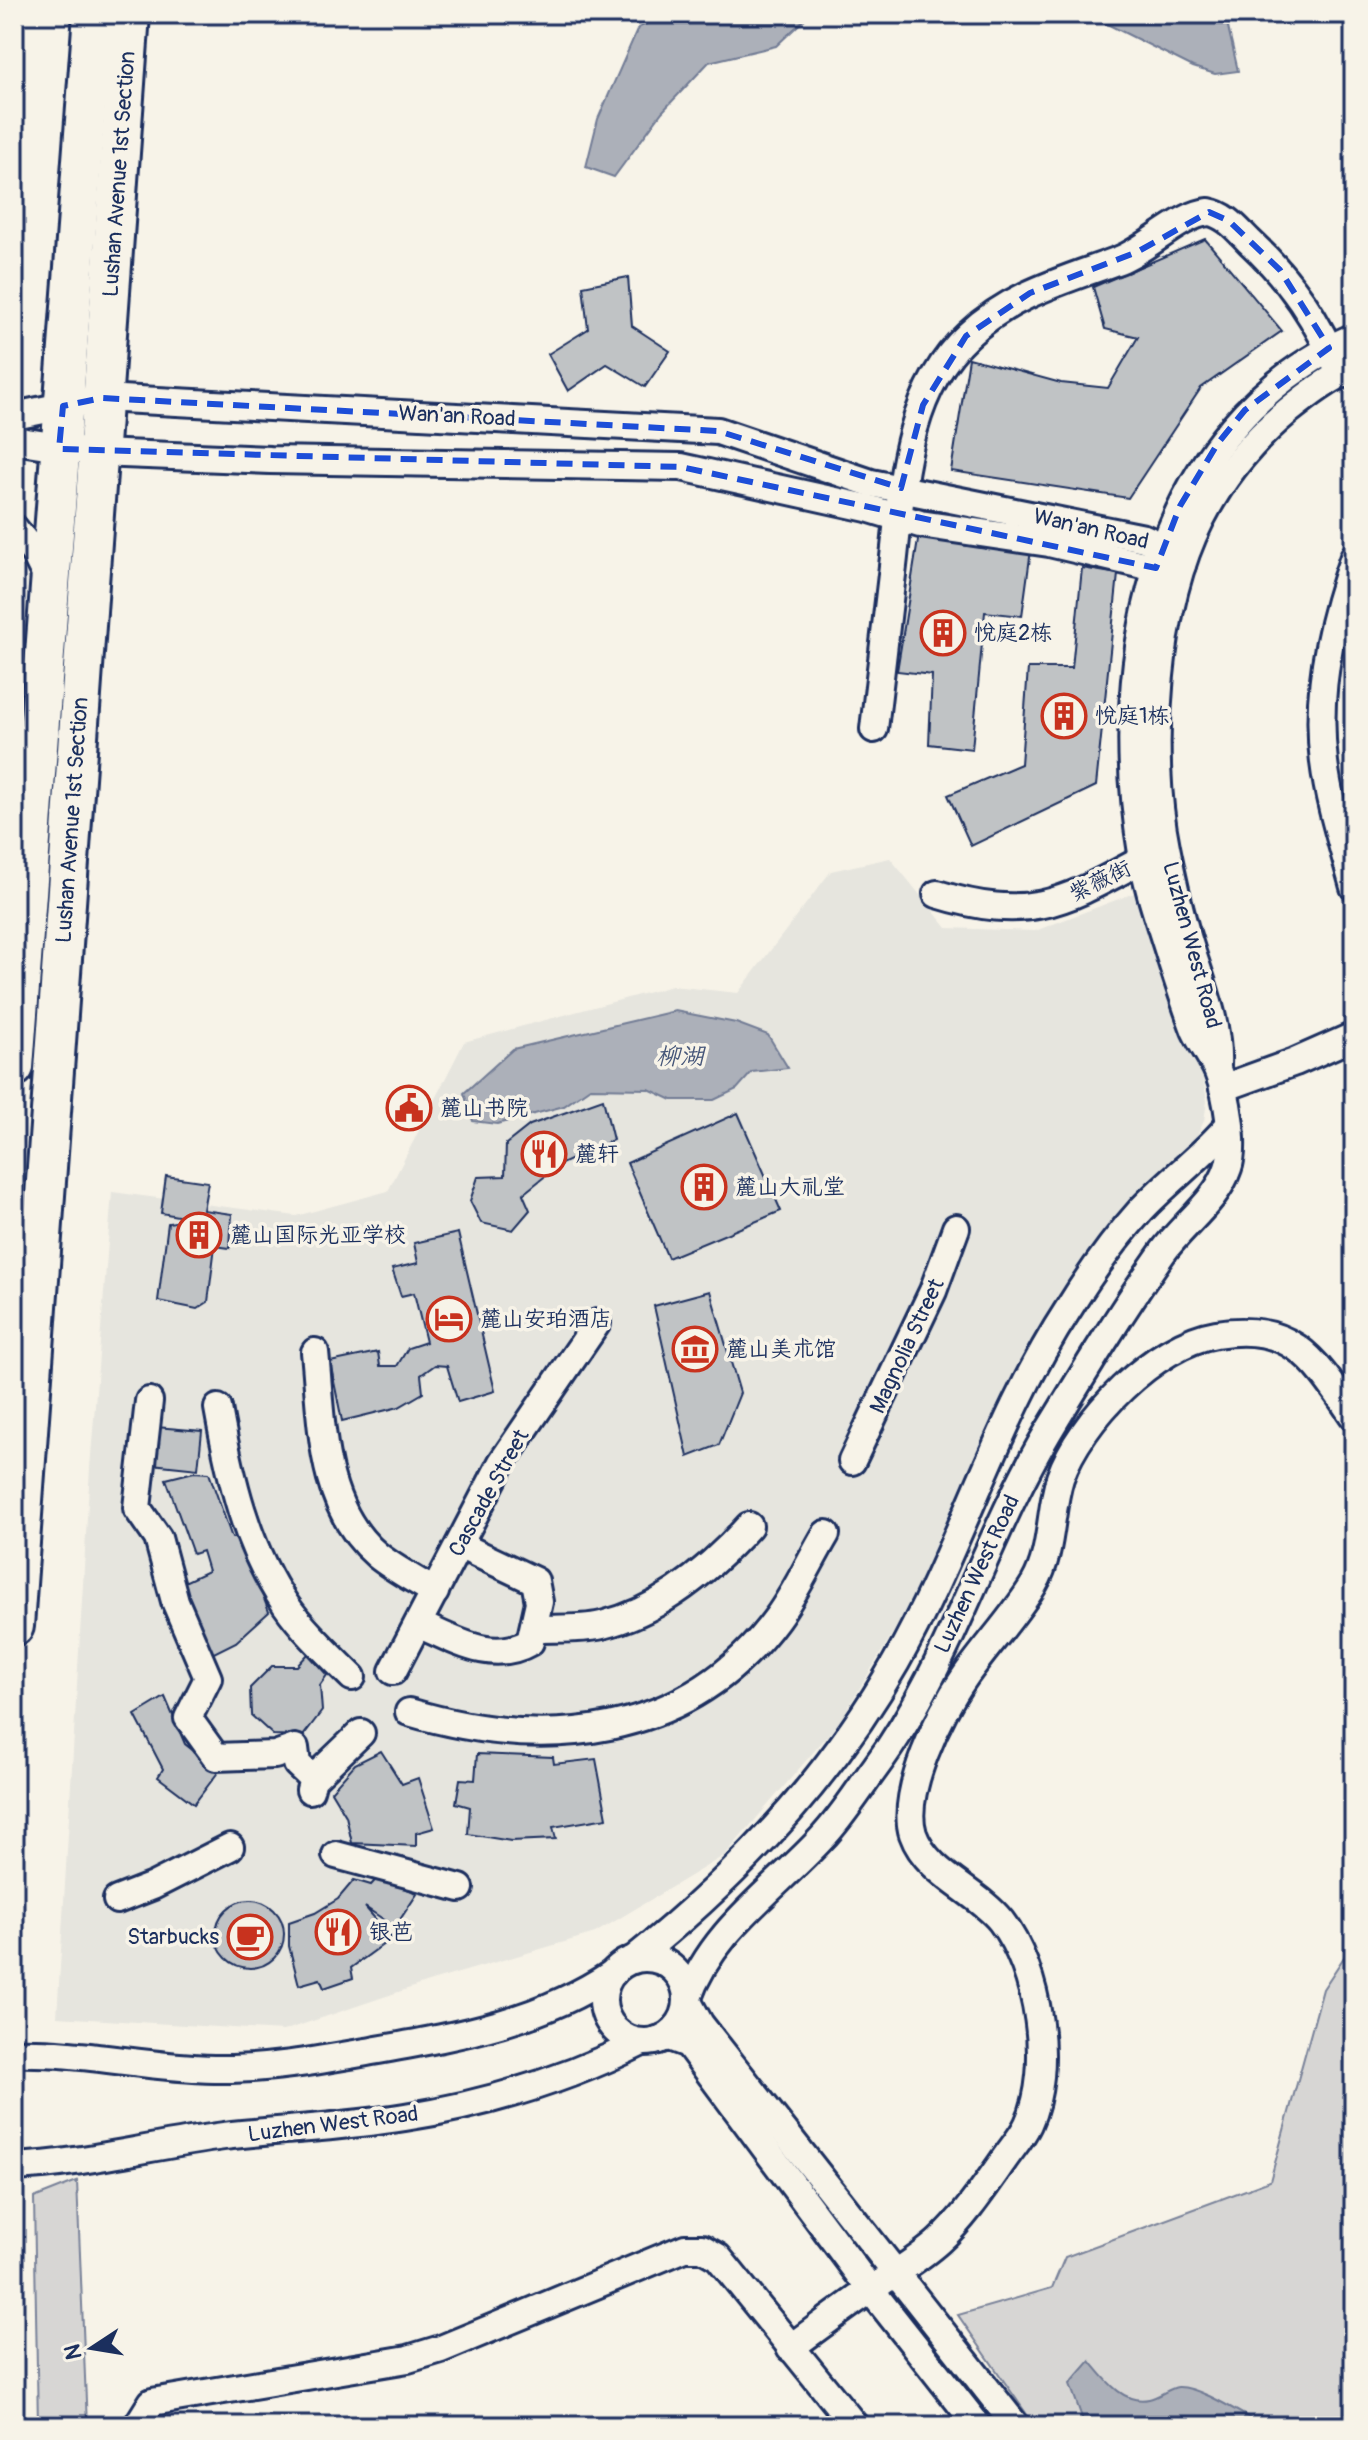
<svg xmlns="http://www.w3.org/2000/svg" width="1368" height="2440" viewBox="0 0 1368 2440" font-family="Pangolin,'LXGW WenKai TC',sans-serif">
  <style>
    .built { fill: #e6e5de }
    .green { fill: #d7d6d4; stroke: #798299; stroke-width: 2 }
    .water { fill: #acb0b9; stroke: #727c95; stroke-width: 2 }
    .building { fill: #c0c3c5; stroke: #1b2f5e; stroke-width: 2 }
    .lines { fill: none; stroke-linecap: round; stroke-linejoin: round }
    .minor-casing { stroke: #1b2f5e; stroke-width: 32 }
    .highway-casing { stroke: #1b2f5e; stroke-width: 44 }
    .minor { stroke: #f7f3e8; stroke-width: 26 }
    .highway { stroke: #f7f3e8; stroke-width: 38 }
    .marked { fill: none; stroke: #1d4ed8; stroke-width: 6; stroke-dasharray: 16 10; stroke-linejoin: round }
    .labels { text-anchor: middle; dominant-baseline: central; stroke-width: 7; stroke-linejoin: round; paint-order: stroke }
    .street-label { font-size: 22px; fill: #1b2f5e; stroke: #f7f3e8 }
    .poi-label { font-size: 22px; fill: #1b2f5e; stroke: #f7f3e8; text-anchor: start }
    .water-label { font-size: 24px; font-style: italic; fill: #465679; stroke: #f7f3e8 }
  </style>
  <rect width="100%" height="100%" fill="#f7f3e8"/>
  <filter id="ink" filterUnits="userSpaceOnUse"><feTurbulence type="fractalNoise" baseFrequency=".0125" numOctaves="2"/><feDisplacementMap in="SourceGraphic" scale="16" xChannelSelector="R" yChannelSelector="G"/><feConvolveMatrix kernelMatrix="1 2 1 2 8 2 1 2 1" color-interpolation-filters="sRGB"/></filter>
  <g filter="url(#ink)">
    <!-- built -->
    <polygon class="built" points="890,858 947,928 1035,931 1142,890 1203,1077 1207,1101 1204,1121 1193,1144 1016,1384 912,1601 840,1721 725,1855 595,1933 428,1982 283,2031 57,2017 90,1468 112,1192 296,1216 388,1191 464,1042 672,986 738,993 831,871"/>
    <!-- green -->
    <g class="green">
      <polygon points="1354,1942 1354,2426 1035,2426 958,2315 1052,2288 1065,2257 1270,2181 1323,1989"/>
      <polygon points="77,2181 87,2426 38,2426 34,2198"/>
    </g>
    <!-- water -->
    <g class="water">
      <polygon points="667,14 810,14 776,46 709,62 662,112 614,177 586,167 598,119 638,28"/>
      <polygon points="1087,14 1225,14 1238,71 1215,74 1193,67"/>
      <polygon points="675,1011 736,1023 768,1035 788,1068 752,1072 737,1089 714,1100 672,1100 649,1089 590,1088 564,1106 497,1124 473,1121 464,1093 513,1049"/>
      <path d="M1090,2361C1105,2379 1123,2405 1149,2399C1159,2397 1169,2388 1178,2387C1200,2386 1244,2416 1264,2426H1085L1070,2384Z"/>
    </g>
    <!-- building -->
    <g class="building">
      <polygon points="1205,239 1282,331 1201,388 1128,498 951,471 969,358 1061,383 1108,388 1138,337 1105,329 1093,287"/>
      <polygon points="628,277 632,326 670,351 645,387 607,364 568,391 548,354 588,329 583,286"/>
      <polygon points="919,534 1031,550 1022,616 985,612 972,749 929,744 932,675 897,671"/>
      <polygon points="1082,568 1118,574 1096,786 971,846 948,795 1021,764 1028,668 1072,668"/>
      <polygon points="603,1099 613,1140 559,1165 523,1194 530,1210 513,1230 481,1223 470,1201 478,1177 505,1176 506,1144 530,1125"/>
      <polygon points="738,1113 781,1211 668,1258 627,1163"/>
      <polygon points="166,1176 208,1182 203,1210 232,1214 230,1248 215,1246 208,1302 197,1309 158,1301 168,1223 194,1219 161,1213"/>
      <polygon points="458,1233 495,1391 458,1402 447,1366 435,1365 421,1375 423,1393 399,1407 342,1421 330,1362 378,1352 380,1366 397,1366 408,1348 426,1342 414,1293 401,1296 392,1269 418,1263 414,1243"/>
      <polygon points="710,1291 740,1393 719,1445 688,1457 654,1306"/>
      <polygon points="156,1427 202,1431 198,1469 152,1464"/>
      <polygon points="194,1472 209,1473 232,1538 240,1537 269,1612 236,1642 212,1654 182,1583 208,1571 202,1551 193,1554 166,1479"/>
      <polygon points="308,1654 327,1675 320,1685 322,1711 303,1736 273,1735 251,1715 250,1688 272,1666 297,1666"/>
      <polygon points="165,1697 185,1744 219,1771 194,1804 158,1777 163,1769 135,1715"/>
      <polygon points="381,1751 402,1784 418,1778 434,1828 416,1833 416,1846 352,1843 346,1816 331,1791 355,1764"/>
      <polygon points="477,1754 553,1757 554,1764 596,1759 607,1818 553,1827 556,1839 511,1841 468,1834 470,1807 456,1803 460,1779 475,1780"/>
      <polygon points="381,1874 417,1894 395,1927 365,1907 392,1938 351,1968 353,1978 324,1988 320,1979 299,1985 289,1946 289,1922 315,1913 338,1899 354,1880 371,1885"/>
      <circle cx="250" cy="1934" r="34"/>
    </g>
    <g class="lines">
      <!-- minor casing -->
      <g class="minor-casing">
        <g id="minor">
          <polyline points="14,416 102,398 718,431 871,483 1144,538 1162,546 1182,565"/>
          <polyline points="14,440 98,453 270,460 681,467 867,508 920,524 1049,543 1156,568 1171,567"/>
          <polyline points="14,528 35,554 49,582"/>
          <path d="M1354,557C1331,621 1315,693 1324,762C1329,804 1343,846 1354,887"/>
          <path d="M874,729C880,675 887,621 893,566C902,488 905,393 968,335C1011,294 1065,280 1119,260C1148,249 1181,214 1209,212C1226,215 1237,229 1249,241C1291,280 1318,320 1340,374"/>
          <path d="M937,894C1037,925 1069,898 1155,853"/>
          <path d="M1217,1065C1219,1020 1199,979 1187,936C1178,907 1172,877 1166,847C1147,753 1156,606 1201,519C1222,478 1252,441 1288,411C1308,395 1330,378 1354,368"/>
          <polyline points="1223,1088 1295,1062 1354,1036"/>
          <path d="M315,1352C322,1421 319,1506 377,1555C394,1569 416,1580 435,1592"/>
          <polyline points="149,1401 137,1508 158,1538 175,1601 208,1678 188,1718 216,1757 275,1755 295,1748 297,1764 313,1779"/>
          <path d="M218,1408C230,1476 246,1547 286,1605C304,1631 329,1654 352,1677"/>
          <polyline points="852,1461 933,1291 956,1228"/>
          <path d="M418,1624C455,1640 492,1664 530,1642L539,1602L535,1581L459,1545"/>
          <path d="M534,1629C556,1628 581,1630 602,1625C661,1611 710,1569 749,1526"/>
          <polyline points="393,1671 502,1462 597,1323"/>
          <path d="M409,1712C544,1752 688,1740 777,1618C796,1592 810,1561 826,1534"/>
          <polyline points="310,1790 313,1779 361,1733"/>
          <polyline points="336,1855 460,1888"/>
          <polyline points="117,1900 153,1886 230,1847"/>
          <circle cx="645" cy="2000" r="42"/>
          <path d="M633,1960C738,1876 829,1780 896,1662C961,1547 997,1418 1069,1308C1090,1274 1115,1239 1141,1210C1169,1180 1202,1157 1228,1126"/>
          <polyline points="654,2041 669,2037 688,2044 870,2289 978,2426"/>
          <path d="M14,2053C82,2051 147,2068 214,2069C267,2070 321,2060 372,2051C456,2036 541,2022 613,1973"/>
          <path d="M14,2167C85,2164 154,2145 224,2136C284,2129 346,2127 405,2117C487,2104 568,2079 642,2042"/>
          <path d="M790,2348C816,2329 841,2310 867,2292C891,2275 917,2261 939,2241C964,2218 984,2188 1003,2161C1011,2149 1022,2137 1028,2124C1054,2068 1039,1970 1001,1921C976,1890 927,1874 913,1834C900,1794 940,1712 964,1678C986,1646 1014,1617 1034,1584C1053,1552 1049,1513 1060,1478C1080,1420 1155,1344 1216,1334C1293,1322 1315,1360 1354,1417"/>
          <polyline points="137,2426 152,2402 408,2359 441,2349 685,2248 702,2248 718,2257 855,2426"/>
          <path d="M1016,2426L700,2024L687,2000C711,1931 774,1890 822,1838C842,1817 858,1791 875,1768C950,1667 984,1540 1048,1432C1085,1371 1122,1310 1163,1252C1183,1224 1217,1201 1228,1168C1236,1146 1227,1094 1218,1072C1212,1057 1202,1045 1195,1030C1186,1006 1178,981 1170,956C1160,923 1147,888 1142,853C1109,658 1156,425 1354,337"/>
        </g>
      </g>
      <!-- highway casing -->
      <g class="highway-casing">
        <g id="highway">
          <polyline points="14,1067 93,14"/>
          <polyline points="14,1626 130,14"/>
        </g>
      </g>
      <!-- minor -->
      <use href="#minor" class="minor"/>
      <!-- highway -->
      <use href="#highway" class="highway"/>
    </g>
  </g>
  <!-- marked area -->
  <path class="marked" d="M1209,212L1229,221L1280,270L1329,348L1245,410L1218,443L1180,506L1156,568L681,467L59,449L63,406L102,398L718,431L901,488L923,405L966,336L1030,293L1137,252Z"/>
  <!-- icons -->
  <defs>
    <g id="building-ring" transform="scale(2.3)"><circle r="9.5" fill="#f7f3e8" stroke="#c8321e" stroke-width="1.5"/><path d="M-4-6H4V6H1V3H-1V6H-4ZM-2.5-4.3h1.7v1.8h-1.7ZM.8-4.3h1.7v1.8H.8ZM-2.5-1h1.7V.8h-1.7ZM.8-1h1.7V.8H.8Z" fill="#c8321e"/></g>
    <g id="civic-ring" transform="scale(2.3)"><circle r="9.5" fill="#f7f3e8" stroke="#c8321e" stroke-width="1.5"/><path d="M-.6-6.5H3V-4.5H.6V-3L4-1V1h2V6H-6V1h2V-1L-.6-3ZM-1.2 2.5V6h2.4V2.5Z" fill="#c8321e"/></g>
    <g id="restaurant-ring" transform="scale(2.3)"><circle r="9.5" fill="#f7f3e8" stroke="#c8321e" stroke-width="1.5"/><path d="M-5-6h1v4h1v-4h1v4h1v-4h1v5L-1.5 .5V6h-2V.5L-5-1ZM5-6V6H3V1.5H1.5Q1.5-4 5-6Z" fill="#c8321e"/></g>
    <g id="hotel-ring" transform="scale(2.3)"><circle r="9.5" fill="#f7f3e8" stroke="#c8321e" stroke-width="1.5"/><path d="M-6-4.5h1.5V1H6V5H4.5V3h-9V5H-6ZM-4 0a1.8 1.8 0 1 1 3.6 0ZM.5 0V-2.5h3Q6-2.5 6 0Z" fill="#c8321e"/></g>
    <g id="museum-ring" transform="scale(2.3)"><circle r="9.5" fill="#f7f3e8" stroke="#c8321e" stroke-width="1.5"/><path d="M0-6L6-3V-2H-6V-3ZM-5-1h2V3h-2ZM-1-1h2V3h-2ZM3-1h2V3H3ZM-6 4H6V6H-6Z" fill="#c8321e"/></g>
    <g id="cafe-ring" transform="scale(2.3)"><circle r="9.5" fill="#f7f3e8" stroke="#c8321e" stroke-width="1.5"/><path d="M-5.5-4.5H6V0H3Q3 3.5 0 3.5H-2.5Q-5.5 3.5-5.5 0ZM3-3.2v2h1.7v-2ZM-6 4.5H4V6H-6Z" fill="#c8321e"/></g>
  </defs>
  <g fill-rule="evenodd">
    <use href="#building-ring" x="943" y="633"/>
    <use href="#building-ring" x="1064" y="716"/>
    <use href="#civic-ring" x="409" y="1108"/>
    <use href="#restaurant-ring" x="544" y="1154"/>
    <use href="#building-ring" x="704" y="1187"/>
    <use href="#building-ring" x="199" y="1235"/>
    <use href="#hotel-ring" x="449" y="1319"/>
    <use href="#museum-ring" x="695" y="1349"/>
    <use href="#restaurant-ring" x="338" y="1932"/>
    <use href="#cafe-ring" x="250" y="1937"/>
  </g>
  <g class="labels">
    <!-- street labels -->
    <g class="street-label">
      <text transform="translate(119 174) rotate(-86)">Lushan Avenue 1st Section</text>
      <text transform="translate(457 416) rotate(3)">Wan'an Road</text>
      <text transform="translate(1091 529) rotate(13)">Wan'an Road</text>
      <text transform="translate(72 820) rotate(-86)">Lushan Avenue 1st Section</text>
      <text transform="translate(1100 881) rotate(-26)">紫薇街</text>
      <text transform="translate(1192 945) rotate(75)">Luzhen West Road</text>
      <text transform="translate(907 1346) rotate(-65)">Magnolia Street</text>
      <text transform="translate(489 1493) rotate(-61)">Cascade Street</text>
      <text transform="translate(977 1574) rotate(-65)">Luzhen West Road</text>
      <text transform="translate(333 2124) rotate(-7)">Luzhen West Road</text>
    </g>
    <!-- poi labels -->
    <g class="poi-label">
      <text x="974" y="633">悦庭2栋</text>
      <text x="1095" y="716">悦庭1栋</text>
      <text x="440" y="1108">麓山书院</text>
      <text x="575" y="1154">麓轩</text>
      <text x="735" y="1187">麓山大礼堂</text>
      <text x="230" y="1235">麓山国际光亚学校</text>
      <text x="480" y="1319">麓山安珀酒店</text>
      <text x="726" y="1349">麓山美术馆</text>
      <text x="369" y="1932">银芭</text>
      <text x="219" y="1937" text-anchor="end">Starbucks</text>
    </g>
    <!-- water labels -->
    <g class="water-label">
      <text x="680" y="1056">柳湖</text>
    </g>
  </g>
  <!-- margin -->
  <rect width="1368" height="2440" fill="none" stroke="#f7f3e8" stroke-width="48"/>
  <rect x="24" y="24" width="1320" height="2392" fill="none" stroke="#1b2f5e" stroke-width="3" filter="url(#ink)"/>
  <!-- north arrow -->
  <g transform="translate(92 2348) rotate(258)" stroke="#f7f3e8" stroke-width="6" paint-order="stroke">
  <path d="M0-6L14 30L0 20L-14 30Z" fill="#1b2f5e"/>
  <text y="-12" font-size="22" font-weight="bold" text-anchor="middle" fill="#1b2f5e">N</text>
  </g>
</svg>
